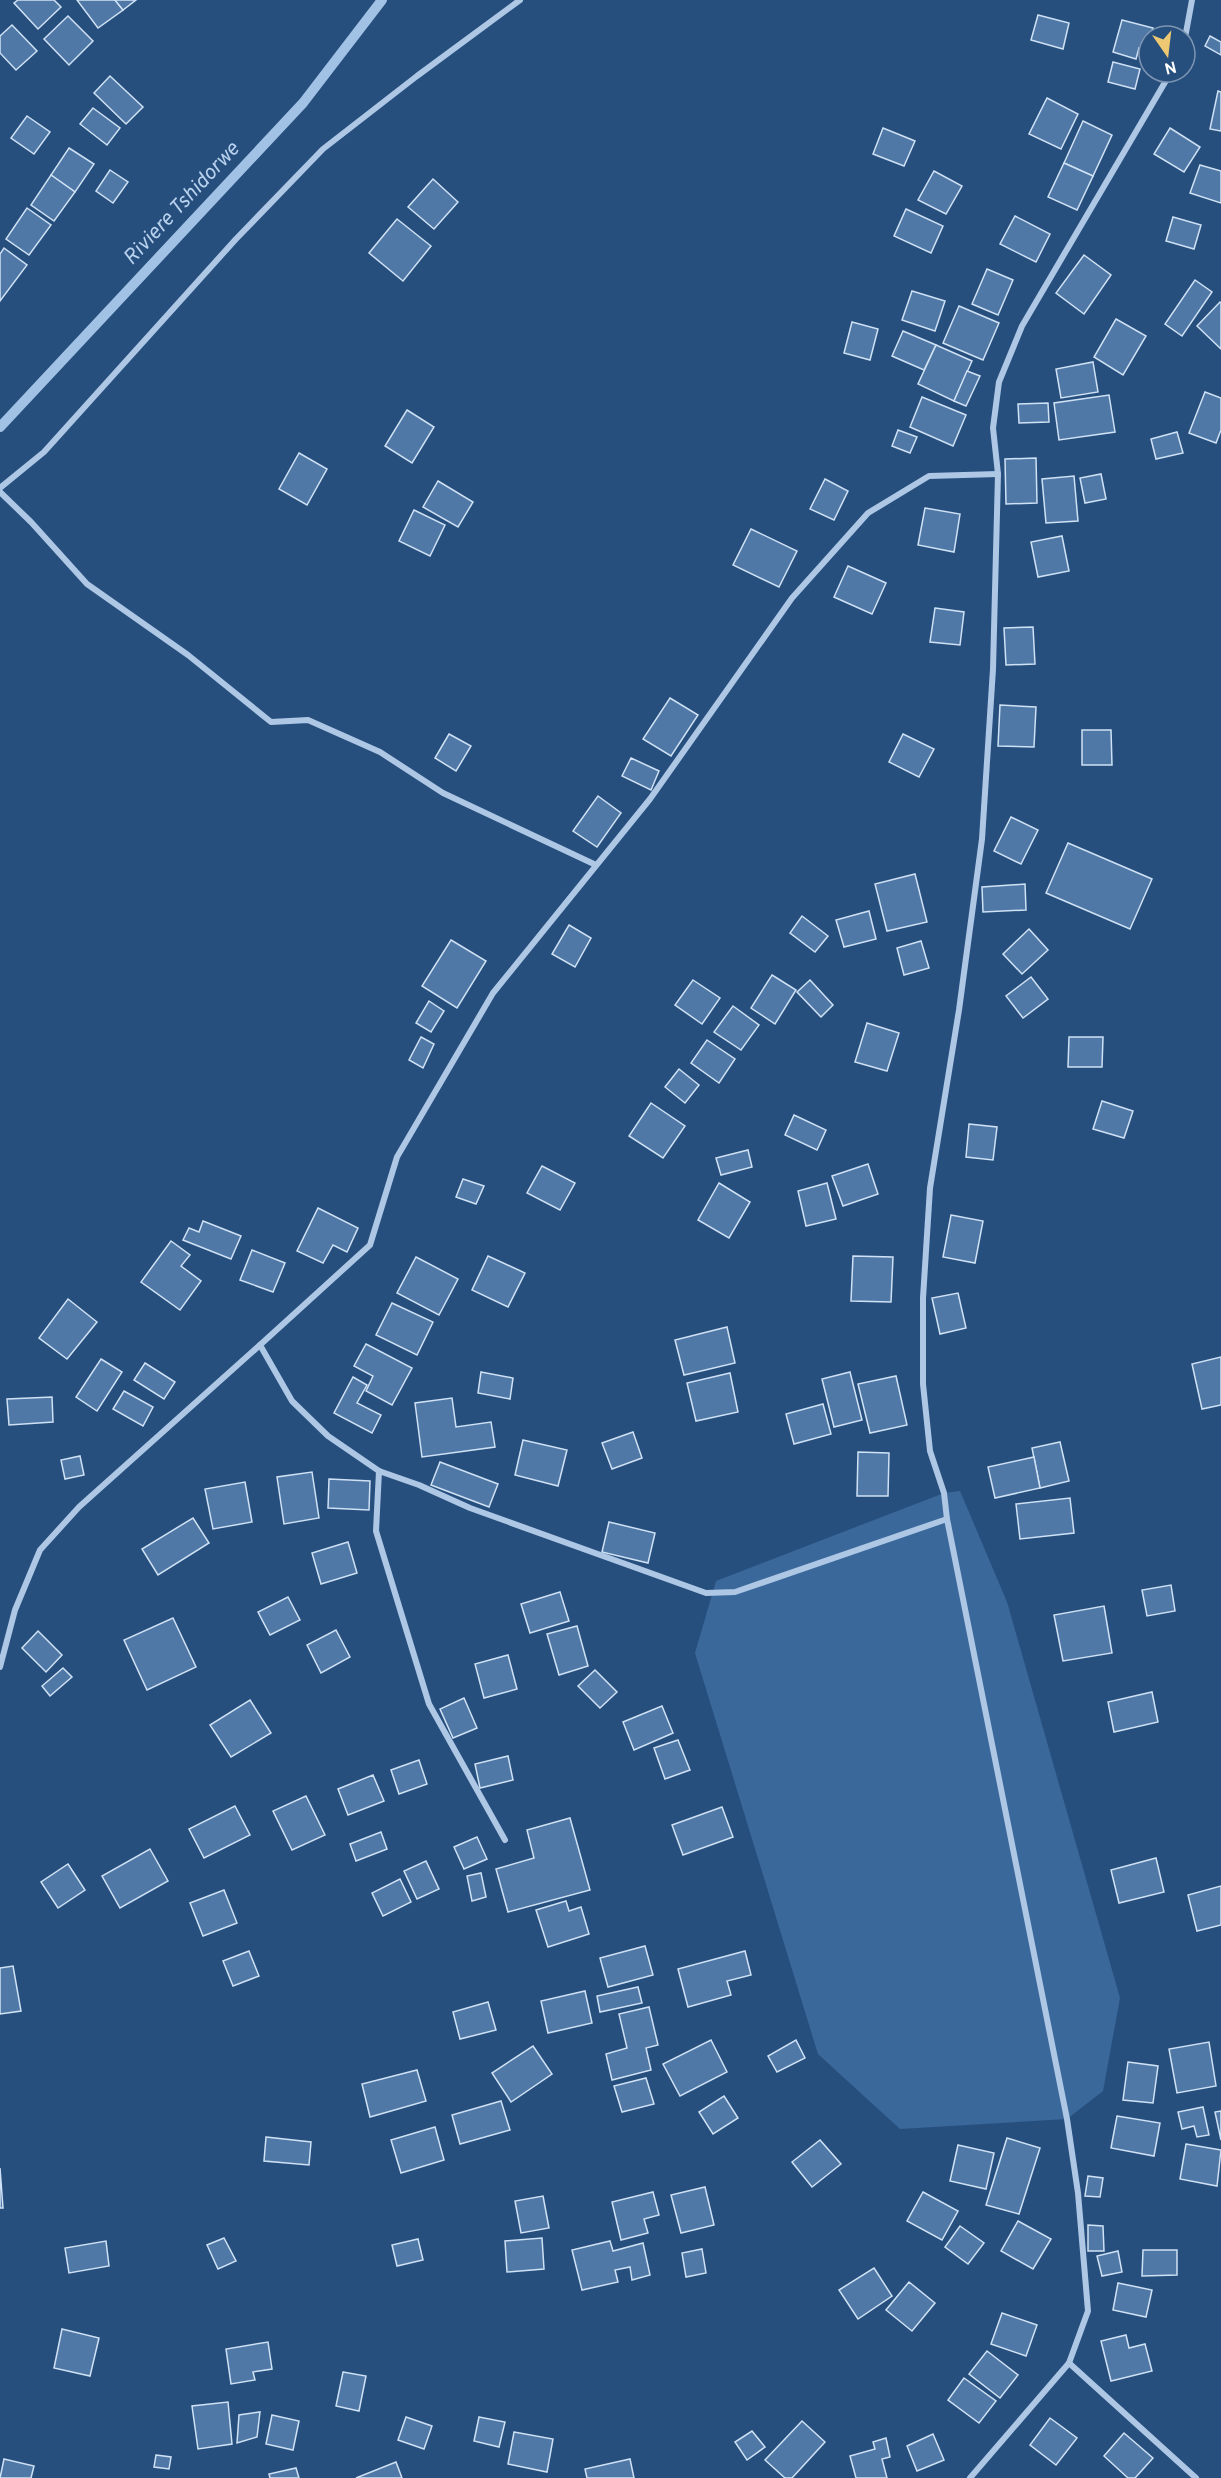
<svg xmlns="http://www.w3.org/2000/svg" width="1221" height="2478" viewBox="0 0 1221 2478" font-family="Overpass,sans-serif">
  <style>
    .green { fill: #3a689b }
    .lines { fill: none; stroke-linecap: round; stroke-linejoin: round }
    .stream { stroke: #a1c2e5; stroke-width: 10 }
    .building { fill: #4f78a6; stroke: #cfe1f4; stroke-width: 1.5 }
    .minor { stroke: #adc7e5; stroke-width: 6 }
    .labels { text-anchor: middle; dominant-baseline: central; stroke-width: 4.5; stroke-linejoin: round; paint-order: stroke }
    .water-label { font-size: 21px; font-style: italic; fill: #b8d1ed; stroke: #274f7e }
  </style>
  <rect width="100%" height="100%" fill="#274f7e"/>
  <!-- green -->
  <polygon class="green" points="960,1491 1007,1602 1120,1998 1103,2091 1067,2119 900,2129 818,2054 695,1653 716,1581 944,1493"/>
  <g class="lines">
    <!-- stream -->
    <polyline class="stream" points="0,427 303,103 382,0"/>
  </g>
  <!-- building -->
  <g class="building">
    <polygon points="18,0 54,0 61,7 38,29 14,3"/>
    <polygon points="77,0 115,0 123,10 98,28"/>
    <polygon points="115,0 136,0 123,10"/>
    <polygon points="1038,15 1069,23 1063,49 1031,40"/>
    <polygon points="68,16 93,41 69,65 44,39"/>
    <polygon points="1122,20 1153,28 1146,50 1139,48 1136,59 1113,52"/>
    <polygon points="12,25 37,51 16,70 0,53 0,36"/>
    <polygon points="1210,36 1221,42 1221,55 1205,46"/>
    <polygon points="1113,62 1140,69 1135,89 1108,82"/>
    <polygon points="110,76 143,107 126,124 94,93"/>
    <polygon points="1218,91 1221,92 1221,131 1210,129"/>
    <polygon points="1047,98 1078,114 1061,149 1029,134"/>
    <polygon points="93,108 120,128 107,145 80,124"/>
    <polygon points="27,116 50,132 34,154 11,138"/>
    <polygon points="1083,121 1112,135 1093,176 1064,163"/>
    <polygon points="883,128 915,141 904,166 873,154"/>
    <polygon points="1170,128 1200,147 1184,172 1154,154"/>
    <polygon points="69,148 94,164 75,192 51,175"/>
    <polygon points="1064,163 1093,176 1077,210 1048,197"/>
    <polygon points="1200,165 1221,171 1221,203 1190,193"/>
    <polygon points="110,170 128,182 113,203 96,191"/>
    <polygon points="934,171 962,186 946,214 918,200"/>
    <polygon points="51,175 75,192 54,221 31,205"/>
    <polygon points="433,179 458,202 434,229 408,207"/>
    <polygon points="27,208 51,225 29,255 6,239"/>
    <polygon points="906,209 943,226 931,253 894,236"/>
    <polygon points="1015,216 1050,234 1036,262 1000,244"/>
    <polygon points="1173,217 1201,225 1194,249 1166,241"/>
    <polygon points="397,219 431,246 403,281 369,253"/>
    <polygon points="4,248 27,265 0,301 0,254"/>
    <polygon points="1084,255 1111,275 1084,314 1056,293"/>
    <polygon points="987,269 1013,280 998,315 972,304"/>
    <polygon points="1195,280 1212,292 1182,336 1165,324"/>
    <polygon points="912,291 945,301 935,331 902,320"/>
    <polygon points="1220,302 1221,303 1221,349 1197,326"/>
    <polygon points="959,306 999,323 983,360 943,343"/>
    <polygon points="1116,319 1146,336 1123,375 1094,357"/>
    <polygon points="852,322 878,329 870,360 844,353"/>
    <polygon points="903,331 936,345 924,370 892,356"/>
    <polygon points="936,345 972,361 954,401 918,384"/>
    <polygon points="1093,362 1098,392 1061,398 1056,369"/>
    <polygon points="967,371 980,376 966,406 954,401"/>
    <polygon points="1205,392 1221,398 1221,430 1216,443 1189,433"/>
    <polygon points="1109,395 1115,432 1059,440 1054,403"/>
    <polygon points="922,397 966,415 953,446 910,427"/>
    <polygon points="1048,403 1049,422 1019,423 1018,404"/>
    <polygon points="407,410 434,427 412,463 385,446"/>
    <polygon points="898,430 917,437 910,453 892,446"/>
    <polygon points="1177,432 1183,453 1156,459 1151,439"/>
    <polygon points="299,453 327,469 307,505 279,489"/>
    <polygon points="1036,458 1037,503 1006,504 1005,459"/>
    <polygon points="1101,474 1106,499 1085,503 1080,478"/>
    <polygon points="1074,476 1078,521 1046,523 1042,479"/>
    <polygon points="825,479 848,491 834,520 810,509"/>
    <polygon points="438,481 473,502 458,527 423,507"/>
    <polygon points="925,508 960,514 954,552 918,545"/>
    <polygon points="414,510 445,525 430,556 399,541"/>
    <polygon points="751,529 797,551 779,587 733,565"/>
    <polygon points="1062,536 1069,571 1038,577 1031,542"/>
    <polygon points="848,566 886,583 872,614 834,597"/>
    <polygon points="935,608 964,612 960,645 930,642"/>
    <polygon points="1033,627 1035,664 1006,665 1004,628"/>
    <polygon points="670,698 698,715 671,756 643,739"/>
    <polygon points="1000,705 1036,707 1034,747 998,746"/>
    <polygon points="1082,730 1111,730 1112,765 1082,765"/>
    <polygon points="449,734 471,746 456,771 435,758"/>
    <polygon points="903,734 934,749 919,777 889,762"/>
    <polygon points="631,758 659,771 651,790 622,776"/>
    <polygon points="598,796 621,813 597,847 573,831"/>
    <polygon points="1011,817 1038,830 1021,864 994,851"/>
    <polygon points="1068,843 1152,879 1130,929 1046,893"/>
    <polygon points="915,874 927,922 887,931 875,884"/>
    <polygon points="1025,884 1026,910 983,912 982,887"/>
    <polygon points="869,911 876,939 844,947 836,920"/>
    <polygon points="802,916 828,936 815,952 790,933"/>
    <polygon points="569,925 591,938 575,967 552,954"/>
    <polygon points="1029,929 1048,950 1022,974 1003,954"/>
    <polygon points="451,940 486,961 457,1008 422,986"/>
    <polygon points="921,941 929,968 904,975 897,948"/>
    <polygon points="772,975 796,990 775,1024 751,1008"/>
    <polygon points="1031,977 1048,999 1023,1018 1006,996"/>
    <polygon points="693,980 720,998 702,1024 675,1005"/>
    <polygon points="810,980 833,1005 821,1017 797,992"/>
    <polygon points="429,1001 444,1011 431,1032 416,1023"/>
    <polygon points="733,1006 759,1025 741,1050 714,1032"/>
    <polygon points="867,1023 899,1033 887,1071 855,1062"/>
    <polygon points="421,1037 434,1044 423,1068 409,1060"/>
    <polygon points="1069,1037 1103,1037 1102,1067 1068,1067"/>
    <polygon points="707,1040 735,1059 719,1083 691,1063"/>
    <polygon points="679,1069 699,1085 685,1103 665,1087"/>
    <polygon points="1102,1101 1133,1111 1124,1138 1093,1129"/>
    <polygon points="651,1103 685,1126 663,1158 629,1136"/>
    <polygon points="794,1115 826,1130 817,1150 785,1135"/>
    <polygon points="969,1124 997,1127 993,1160 966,1157"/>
    <polygon points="748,1150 752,1167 721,1175 716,1158"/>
    <polygon points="868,1164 878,1194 843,1206 832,1176"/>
    <polygon points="542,1166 575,1183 560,1210 527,1193"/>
    <polygon points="463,1179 484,1186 476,1204 456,1197"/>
    <polygon points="719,1183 750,1202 729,1238 698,1220"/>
    <polygon points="827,1183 836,1219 806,1226 798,1191"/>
    <polygon points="318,1208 358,1228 347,1252 333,1245 323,1263 297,1251"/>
    <polygon points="951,1215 983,1221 975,1263 943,1257"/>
    <polygon points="203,1221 241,1236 231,1259 183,1240 189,1228 199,1232"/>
    <polygon points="171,1241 190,1255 181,1266 201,1281 180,1310 141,1282"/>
    <polygon points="252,1250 285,1263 273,1292 240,1280"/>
    <polygon points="488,1256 525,1273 508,1307 472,1290"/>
    <polygon points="853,1256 893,1257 891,1302 851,1301"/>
    <polygon points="416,1257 458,1279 439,1315 397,1293"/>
    <polygon points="958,1293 966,1328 940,1334 932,1298"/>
    <polygon points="68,1299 97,1322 67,1359 39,1338"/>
    <polygon points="392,1303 433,1322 417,1355 376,1335"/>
    <polygon points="727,1327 735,1363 684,1375 675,1340"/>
    <polygon points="366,1344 412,1368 392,1405 366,1391 373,1376 354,1366"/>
    <polygon points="1221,1357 1221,1405 1202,1409 1192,1364"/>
    <polygon points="101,1359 122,1372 97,1411 76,1397"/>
    <polygon points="145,1363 175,1382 164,1399 134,1380"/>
    <polygon points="481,1372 513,1378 510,1399 478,1393"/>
    <polygon points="850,1372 862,1420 834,1427 822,1379"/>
    <polygon points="730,1373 738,1412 696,1421 687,1383"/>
    <polygon points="896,1376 907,1425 870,1433 858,1384"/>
    <polygon points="353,1377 367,1385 357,1403 381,1415 372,1433 334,1413"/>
    <polygon points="124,1391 153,1407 143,1426 113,1409"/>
    <polygon points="52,1397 53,1422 9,1425 7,1399"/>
    <polygon points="452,1398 456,1427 491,1422 495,1447 422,1457 415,1403"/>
    <polygon points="823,1404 831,1434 794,1444 786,1414"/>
    <polygon points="633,1432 642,1458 612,1469 602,1443"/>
    <polygon points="523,1440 567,1450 558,1486 515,1475"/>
    <polygon points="1060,1442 1069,1481 1040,1488 1032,1448"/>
    <polygon points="858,1452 889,1453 888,1496 857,1496"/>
    <polygon points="80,1456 84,1475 65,1479 61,1460"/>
    <polygon points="1034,1457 1040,1488 995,1498 988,1467"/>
    <polygon points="440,1462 498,1484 489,1507 431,1485"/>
    <polygon points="312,1472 319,1518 284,1524 277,1477"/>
    <polygon points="329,1479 370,1481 369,1510 328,1508"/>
    <polygon points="245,1482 252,1522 213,1529 205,1489"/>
    <polygon points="1070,1498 1074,1533 1020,1539 1016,1504"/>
    <polygon points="193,1518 209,1543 158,1575 142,1549"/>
    <polygon points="609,1522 655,1533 648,1563 602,1552"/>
    <polygon points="348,1542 357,1573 321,1584 312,1553"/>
    <polygon points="1171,1585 1175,1611 1147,1616 1142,1590"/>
    <polygon points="560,1592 569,1621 530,1633 521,1604"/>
    <polygon points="288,1597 300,1620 270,1635 258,1612"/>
    <polygon points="1104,1606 1112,1653 1063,1661 1054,1615"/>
    <polygon points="173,1618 196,1667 147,1690 124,1640"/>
    <polygon points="577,1626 588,1666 559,1675 547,1634"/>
    <polygon points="336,1630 350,1657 321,1673 307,1645"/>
    <polygon points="38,1631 62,1655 46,1672 22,1648"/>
    <polygon points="508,1655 517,1689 484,1698 475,1664"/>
    <polygon points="63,1668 72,1677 50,1696 42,1686"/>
    <polygon points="595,1670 617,1692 600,1708 578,1686"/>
    <polygon points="1152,1692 1158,1722 1114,1732 1108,1702"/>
    <polygon points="464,1698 477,1728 453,1738 440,1709"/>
    <polygon points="250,1700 271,1733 231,1757 210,1725"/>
    <polygon points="662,1706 673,1733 634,1750 623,1722"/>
    <polygon points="678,1740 690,1770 665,1779 654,1748"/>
    <polygon points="508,1756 513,1780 480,1788 475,1764"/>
    <polygon points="419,1760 427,1784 399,1794 391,1770"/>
    <polygon points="373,1775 384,1801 348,1815 338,1789"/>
    <polygon points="306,1796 325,1835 292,1850 273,1811"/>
    <polygon points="235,1806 250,1835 204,1858 189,1829"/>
    <polygon points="722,1807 733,1837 683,1855 672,1825"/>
    <polygon points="570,1818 590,1890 508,1912 496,1869 534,1858 527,1830"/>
    <polygon points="381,1832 387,1849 356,1861 350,1844"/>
    <polygon points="477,1837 487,1859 464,1869 454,1847"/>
    <polygon points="150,1849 168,1881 120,1908 102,1876"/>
    <polygon points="1156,1858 1164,1892 1119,1903 1111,1870"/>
    <polygon points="426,1861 439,1889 417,1899 404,1871"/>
    <polygon points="68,1864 85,1890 58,1908 41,1882"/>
    <polygon points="481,1873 486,1897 472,1901 467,1876"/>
    <polygon points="400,1879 411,1902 383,1916 372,1893"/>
    <polygon points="1221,1886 1221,1925 1197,1931 1188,1895"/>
    <polygon points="224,1890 237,1923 203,1936 190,1903"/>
    <polygon points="566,1901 569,1911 581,1907 589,1934 548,1947 536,1910"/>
    <polygon points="645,1946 653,1975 608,1987 600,1958"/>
    <polygon points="249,1951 259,1976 233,1986 223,1961"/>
    <polygon points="745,1951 751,1975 727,1981 731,1995 688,2007 678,1969"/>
    <polygon points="13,1966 21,2011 0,2014 0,1968"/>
    <polygon points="638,1987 642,2003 600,2012 597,1996"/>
    <polygon points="585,1991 592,2023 548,2033 541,2001"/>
    <polygon points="488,2002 496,2030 460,2039 453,2012"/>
    <polygon points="649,2007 658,2045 646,2048 651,2070 612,2080 606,2054 627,2048 619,2014"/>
    <polygon points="711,2040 727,2072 680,2096 663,2064"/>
    <polygon points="796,2040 805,2058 777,2072 768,2056"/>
    <polygon points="1209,2042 1216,2086 1177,2093 1169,2049"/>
    <polygon points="533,2046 552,2074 511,2102 492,2073"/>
    <polygon points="1128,2062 1158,2066 1153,2103 1123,2100"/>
    <polygon points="417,2070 426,2101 370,2117 362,2084"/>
    <polygon points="646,2078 654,2104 622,2112 614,2086"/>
    <polygon points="724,2096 738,2118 713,2134 699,2112"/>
    <polygon points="501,2101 510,2130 460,2144 452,2115"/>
    <polygon points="1203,2107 1209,2135 1197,2137 1194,2126 1182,2129 1178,2112"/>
    <polygon points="1221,2111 1221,2140 1215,2112"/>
    <polygon points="1117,2116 1160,2123 1154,2156 1111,2148"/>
    <polygon points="435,2127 444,2160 401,2173 391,2140"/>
    <polygon points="266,2137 311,2142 309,2165 264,2161"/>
    <polygon points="1007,2138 1040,2148 1019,2214 986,2205"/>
    <polygon points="820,2140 841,2164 812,2187 792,2162"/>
    <polygon points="1186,2144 1221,2150 1217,2186 1180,2179"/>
    <polygon points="958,2145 994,2153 986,2189 950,2181"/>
    <polygon points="0,2168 3,2208 0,2208"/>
    <polygon points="1088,2176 1103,2178 1100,2197 1085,2196"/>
    <polygon points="705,2187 714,2225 681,2233 671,2195"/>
    <polygon points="653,2192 659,2215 644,2219 648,2233 621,2240 612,2202"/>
    <polygon points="923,2192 958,2211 942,2240 907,2221"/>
    <polygon points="543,2196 549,2228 521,2233 515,2201"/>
    <polygon points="1018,2221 1051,2239 1033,2269 1001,2251"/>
    <polygon points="1088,2225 1103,2226 1104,2251 1088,2251"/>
    <polygon points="960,2226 984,2243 968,2264 945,2247"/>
    <polygon points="224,2238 236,2261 218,2269 207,2245"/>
    <polygon points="542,2238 544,2269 507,2272 505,2241"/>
    <polygon points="418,2239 423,2260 397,2266 392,2245"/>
    <polygon points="106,2241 109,2266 69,2273 65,2248"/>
    <polygon points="610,2241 613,2251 643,2243 650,2275 632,2280 630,2267 615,2270 618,2282 582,2290 572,2250"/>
    <polygon points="702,2249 706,2273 686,2277 682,2253"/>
    <polygon points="1143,2250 1177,2250 1177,2275 1142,2276"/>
    <polygon points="1118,2251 1122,2272 1102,2276 1097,2256"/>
    <polygon points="874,2268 892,2296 858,2319 839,2290"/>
    <polygon points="909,2282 935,2303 912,2331 886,2310"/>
    <polygon points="1118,2283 1152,2290 1146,2317 1113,2310"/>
    <polygon points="1002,2313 1037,2325 1026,2356 991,2344"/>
    <polygon points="62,2329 99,2338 90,2376 54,2368"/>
    <polygon points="1126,2335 1129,2348 1145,2344 1152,2371 1111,2381 1101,2341"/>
    <polygon points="268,2342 272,2369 253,2372 255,2380 231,2384 226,2349"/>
    <polygon points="987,2351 1018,2375 1000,2398 969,2374"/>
    <polygon points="343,2372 366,2376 359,2411 336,2406"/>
    <polygon points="964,2378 996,2401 979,2423 948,2400"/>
    <polygon points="228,2402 232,2444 198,2449 192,2406"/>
    <polygon points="260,2412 257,2437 237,2443 239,2415"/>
    <polygon points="272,2415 299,2421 293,2450 266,2444"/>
    <polygon points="406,2417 432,2426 424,2449 398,2440"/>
    <polygon points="479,2417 505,2422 499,2447 474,2441"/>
    <polygon points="1050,2418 1077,2438 1056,2465 1030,2445"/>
    <polygon points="802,2421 825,2442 792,2478 785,2478 765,2460"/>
    <polygon points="752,2431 765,2447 747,2460 735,2442"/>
    <polygon points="514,2432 553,2439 547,2472 508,2464"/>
    <polygon points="1124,2433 1153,2458 1135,2478 1128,2478 1104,2456"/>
    <polygon points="933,2434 944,2460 917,2471 907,2446"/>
    <polygon points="886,2438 890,2457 882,2459 887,2478 856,2478 850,2456 875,2449 873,2442"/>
    <polygon points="156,2455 171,2457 169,2469 154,2467"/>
    <polygon points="4,2459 34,2466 31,2478 0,2478"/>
    <polygon points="630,2459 634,2478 587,2478 585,2469"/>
    <polygon points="396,2462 402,2478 356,2478"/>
    <polygon points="296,2468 299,2478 270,2478 269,2474"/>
  </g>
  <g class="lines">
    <!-- minor -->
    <g class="minor">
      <polyline points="1185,38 1192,0"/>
      <polyline points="0,488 44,452 236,239 323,149 417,76 520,0"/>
      <polyline points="0,492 31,522 87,584 188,655 271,722 308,720 380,752 443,793 596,865"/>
      <polyline points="260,1345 370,1245 397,1157 493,993 650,799 792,598 868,513 929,476 998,474"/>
      <polyline points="379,1471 376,1531 429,1704 505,1840"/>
      <polyline points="0,1667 15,1610 40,1550 79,1507 260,1345 292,1401 328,1436 379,1471 419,1485 470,1508 706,1593 735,1592 947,1519"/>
      <polyline points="1069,2363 1196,2478"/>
      <polyline points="970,2478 1069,2363 1088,2311 1078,2193 1067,2119 947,1519 944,1493 930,1451 923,1384 923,1298 930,1188 959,1010 982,839 993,669 998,474 993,428 999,382 1022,326 1171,72"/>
    </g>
  </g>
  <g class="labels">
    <!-- water labels -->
    <g class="water-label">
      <text transform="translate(182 204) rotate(-47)">Riviere Tshidorwe</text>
    </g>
  </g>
  <!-- north arrow -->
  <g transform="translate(1167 54) rotate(166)"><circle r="28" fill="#274f7e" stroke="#7d95b2" stroke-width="1.5"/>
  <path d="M0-4.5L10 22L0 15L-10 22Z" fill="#edc772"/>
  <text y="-9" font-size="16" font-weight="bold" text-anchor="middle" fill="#ffffff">N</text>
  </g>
</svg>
